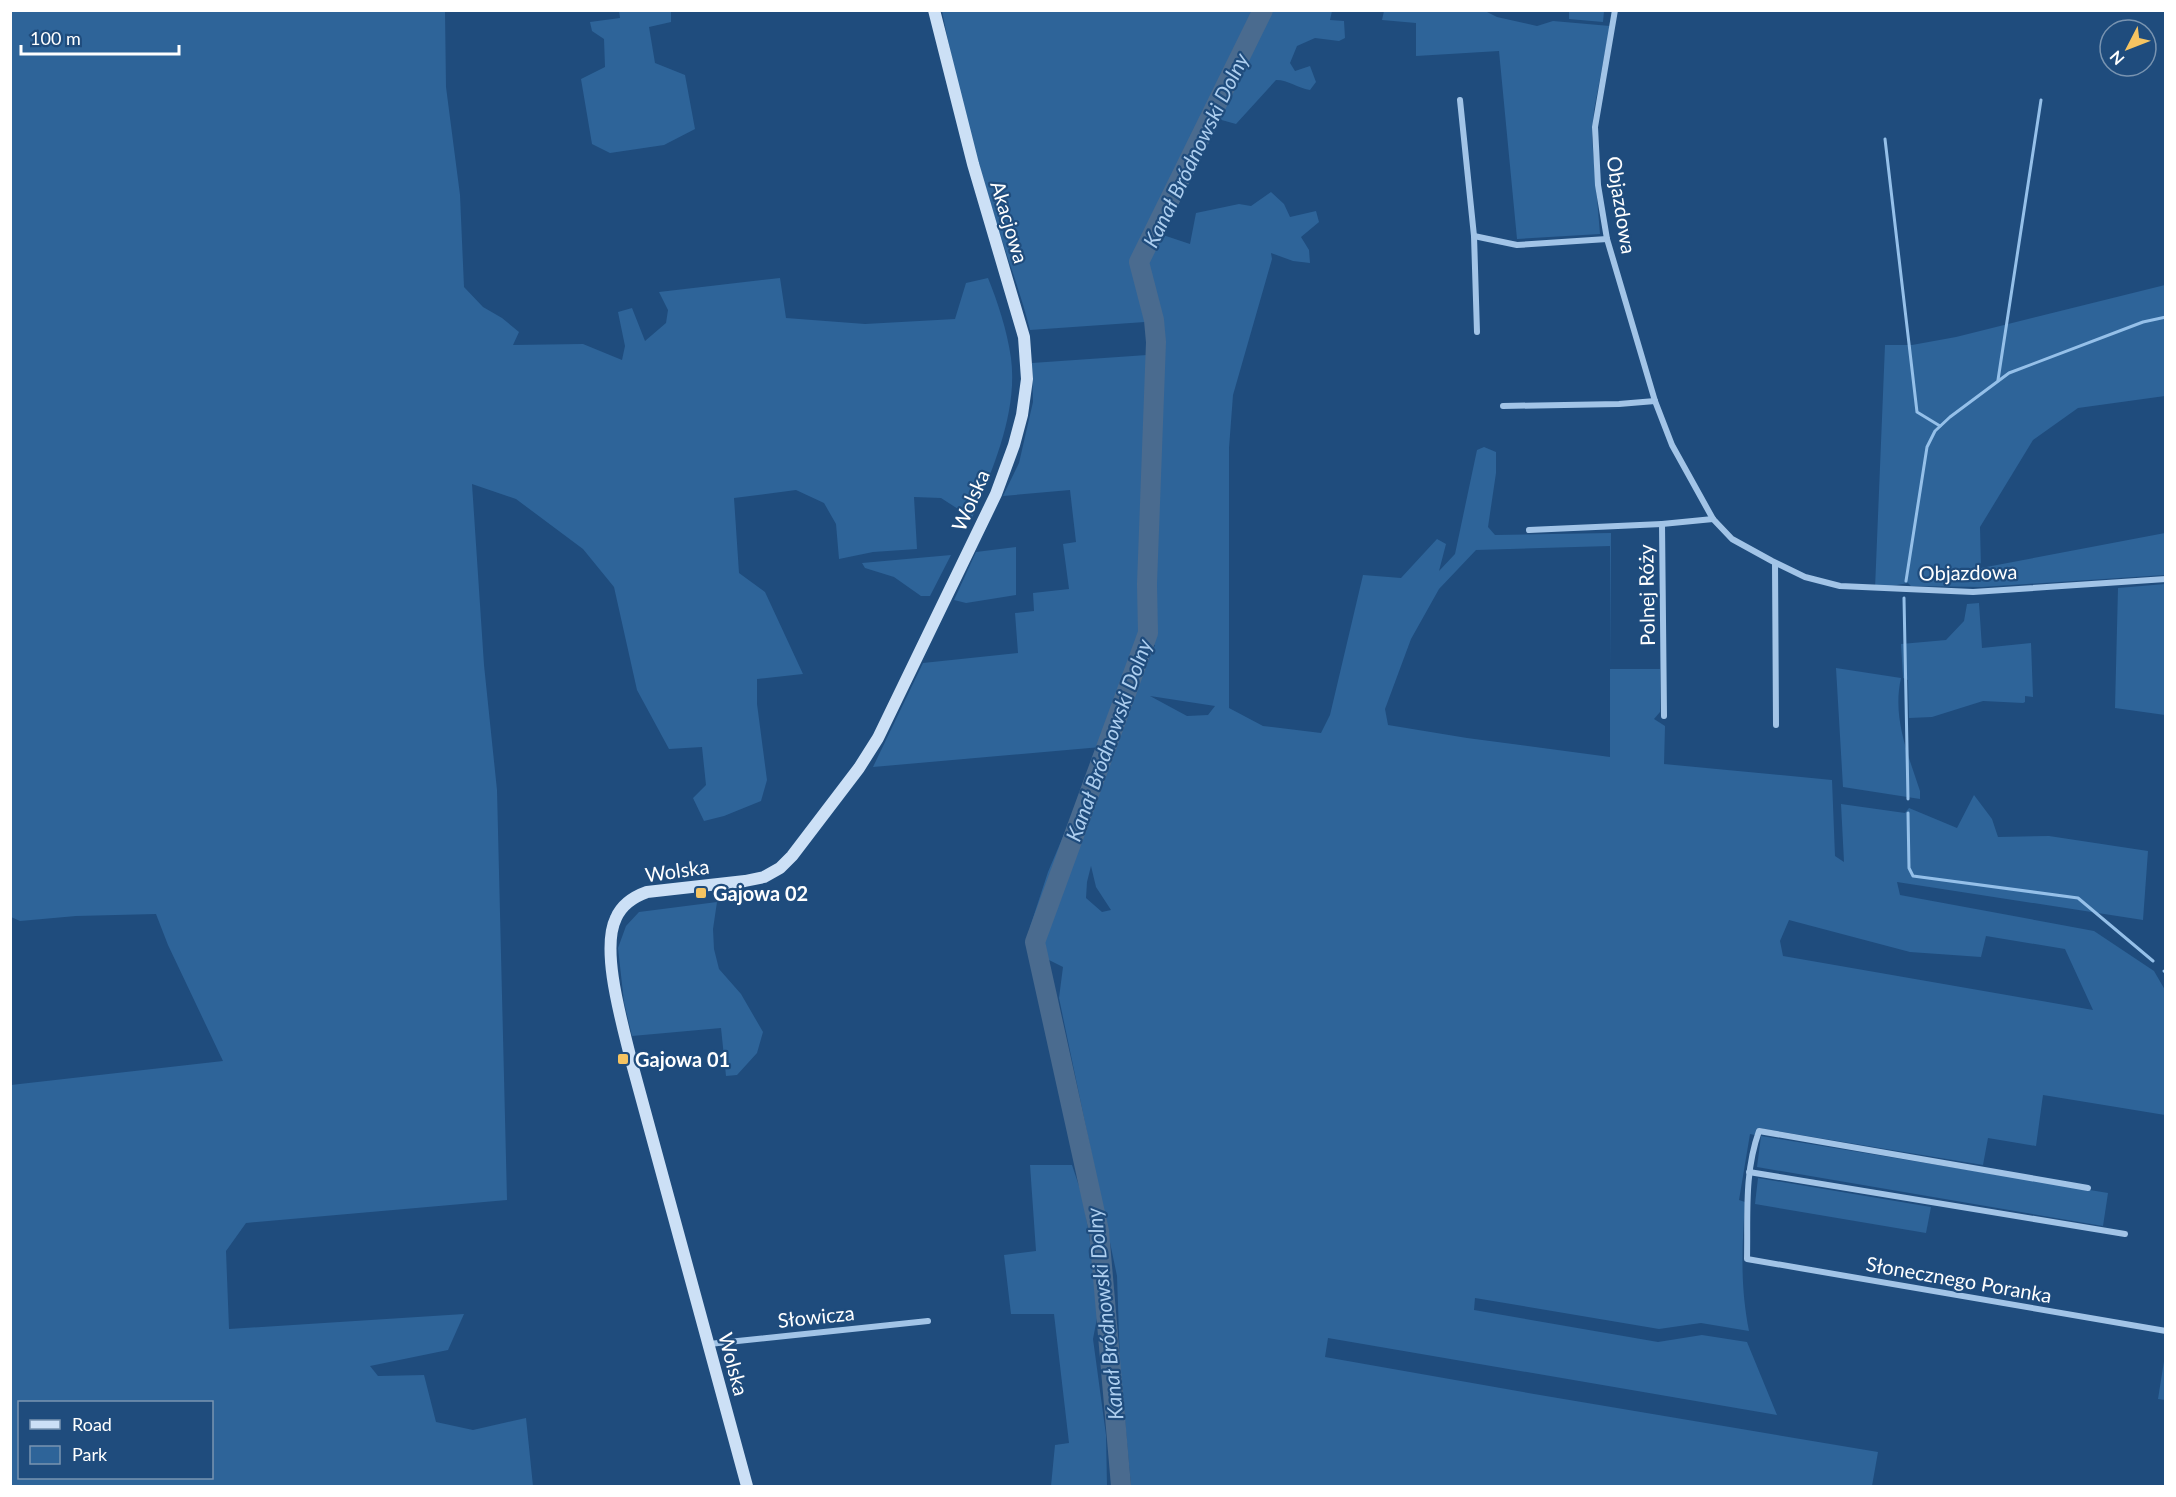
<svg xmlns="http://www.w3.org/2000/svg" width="2176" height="1497" viewBox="0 0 2176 1497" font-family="Lato,sans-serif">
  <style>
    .green { fill: #2e6499; fill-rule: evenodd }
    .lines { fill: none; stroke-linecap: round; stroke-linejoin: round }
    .stream { stroke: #95c0e9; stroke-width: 3 }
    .river { stroke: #4a6b8f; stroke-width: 20 }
    .street { stroke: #a2c4e7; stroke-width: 6 }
    .secondary { stroke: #cce0f6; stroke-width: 12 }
    .poi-dot { fill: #f6c461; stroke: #1f4c7d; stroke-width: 2 }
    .labels { text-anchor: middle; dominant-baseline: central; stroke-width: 4.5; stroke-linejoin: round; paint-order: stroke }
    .street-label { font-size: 20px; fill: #fff; stroke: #1f4c7d }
    .poi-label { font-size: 20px; font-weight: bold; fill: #fff; stroke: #1f4c7d; text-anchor: start }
    .water-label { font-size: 21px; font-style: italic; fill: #adceef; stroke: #1f4c7d }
  </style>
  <rect width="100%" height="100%" fill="#1f4c7d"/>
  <!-- green -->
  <g class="green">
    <path d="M11,10L445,11L446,87L460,195L464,287L483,307L502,318L519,332L513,345L583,344L622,360L625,346L618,312L632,308L645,341L666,323L668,310L659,292L780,278L786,318L865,324L955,319L966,283L988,278C998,303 1007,330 1011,358C1018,412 993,469 972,518L941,498L914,497L917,549L873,552L839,559L836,524L824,503L796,490L734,498L739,573L765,592L803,674L757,679V704L767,780L761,801L724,816L704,821L693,798L706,785L702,747L669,749L637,690L614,587L583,549L516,499L472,484L484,665L497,790L507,1200L246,1223L226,1251L229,1329L464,1314L448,1350L370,1366L378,1376L424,1375L436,1422L473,1430L526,1418L533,1486H11V1085L223,1061L168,945L156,914L76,916L20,921L11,917ZM20,1402H212V1478H20Z"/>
    <polygon points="656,10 671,12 671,22 649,27 655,63 685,75 695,129 664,145 610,153 592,144 581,79 605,67 604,39 592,31 590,22 620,18 619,11"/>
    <polygon points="1483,10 1497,17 1537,26 1553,21 1610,26 1594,110 1592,138 1600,234 1517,239 1499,51 1416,56 1416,23 1382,20 1384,11"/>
    <path d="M942,11H1332L1330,20L1344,21L1345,38L1339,41L1315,38L1297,46L1290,63L1295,71L1310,66L1316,82L1310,90C1297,88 1289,80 1276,80L1236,124L1218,119L1160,234L1190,244L1196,213L1239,204L1251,206L1271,192L1284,204L1290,217L1316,211L1319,222L1301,237L1309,250L1310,263L1293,261L1271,253L1272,259L1233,395L1229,448V708L1263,726L1321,733L1330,715L1363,575L1401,578L1437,539L1446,544L1439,571L1455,554L1477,450L1484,447L1496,452V473L1488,527L1495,535L1611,533L1610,669H1660V712L1654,719L1665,726L1664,764L1832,780L1835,856L1844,862L1841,804L1905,813L1909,808L1957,828L1974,795L1992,819L1998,837L2049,836L2148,851L2143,920L1897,882L1900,895L2094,931L2154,971L2165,990V1115L2043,1095L2036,1146L1988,1138L1983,1165L1758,1128L1755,1135L1750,1134L1739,1200L1745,1202C1742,1248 1740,1285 1749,1331L1701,1323L1659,1329L1475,1298L1474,1310L1658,1342L1702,1335L1747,1342L1777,1415L1328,1338L1325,1357L1534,1394L1878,1452L1872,1486H1131L1120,1365L1117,1276L1059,998L1063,967L1047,959L1032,956L1030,927L1048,872L1101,747L873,767L923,663L1018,653L1015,613L1034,611L1033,593L1069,589L1063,544L1076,542L1070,490L1003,496L1019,463L1033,402L1032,363L1147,355V331L1145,322L1030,330C1021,294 1008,260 997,225C975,155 956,82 942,11ZM1610,546V757L1467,738L1388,725L1385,709L1411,639L1439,589L1476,550ZM1139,642L1155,645L1113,747H1101ZM1150,696L1215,706L1208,715L1187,716ZM1091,866L1096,887L1111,910L1102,912L1086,898L1087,882ZM1789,920L1910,952L1981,957L1986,936L2065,949L2093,1010L1783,956L1780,941Z"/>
    <polygon points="1569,11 1604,11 1603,22 1569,19"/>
    <polygon points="2165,285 2165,396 2078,408 2033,440 1980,527 1981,568 2165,533 2165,575 1982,587 1911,586 1908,583 1875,589 1885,345 1912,345 1956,337"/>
    <polygon points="1016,547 1016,595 966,603 954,600 976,552"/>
    <polygon points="951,555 930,596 921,596 894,577 865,568 862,563"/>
    <polygon points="2165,584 2165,715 2115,708 2118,588"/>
    <polygon points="1979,603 1982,648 2031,643 2033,697 2025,696 2025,702 2023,703 1983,701 1932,717 1909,718 1908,680 1903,678 1901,644 1946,640 1964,621 1967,604"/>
    <path d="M1836,668L1901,678C1892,718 1908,754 1920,791V799L1843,787Z"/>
    <polygon points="717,902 713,929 714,949 719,969 741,994 763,1032 757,1053 737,1075 726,1076 721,1028 632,1036 624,1002 618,948 626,926 639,912"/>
    <polygon points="1761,1136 2108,1193 2103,1226 1757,1167"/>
    <polygon points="1030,1165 1072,1165 1083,1198 1096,1279 1097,1318 1093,1339 1106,1435 1107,1486 1051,1486 1055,1445 1069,1443 1054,1314 1011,1314 1004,1255 1036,1251"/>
    <polygon points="1758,1178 1931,1207 1926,1233 1755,1204"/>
    <polygon points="2165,1355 2166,1400 2165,1400 2158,1399"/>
  </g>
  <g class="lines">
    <!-- stream -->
    <g class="stream">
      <polyline points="1885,139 1917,412 1940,426"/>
      <polyline points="1998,380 2041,100"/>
      <polyline points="1906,581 1927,447 1935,431 1950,417 2009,373 2143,322 2166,317"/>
      <polyline points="1904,598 1908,799"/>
      <polyline points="1908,813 1909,868 1913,876 2078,898 2153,961"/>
      <polyline points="2164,971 2166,973"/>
    </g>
    <!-- river -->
    <polyline class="river" points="1121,1486 1099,1231 1035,942 1148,633 1147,584 1156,342 1154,320 1139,262 1263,10"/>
    <!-- street -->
    <g class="street">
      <polyline points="1615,10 1595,127 1598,185 1607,239 1655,401 1672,445 1713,519 1732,539 1772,561 1805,577 1840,586 1973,592 2166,579"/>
      <polyline points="1460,100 1474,236 1477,332"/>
      <polyline points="1474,236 1517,245 1607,239"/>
      <polyline points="1503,406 1619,404 1655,401"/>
      <polyline points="1529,530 1662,524"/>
      <polyline points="1775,563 1776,725"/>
      <polyline points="1664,716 1662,524 1713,519"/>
      <polyline points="1749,1172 2125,1234"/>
      <path d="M2088,1188L1759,1131C1744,1173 1748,1215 1747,1259L2166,1331"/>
      <polyline points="709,1344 928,1321"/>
    </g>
    <!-- secondary -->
    <path class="secondary" d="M747,1486L631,1060C623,1026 600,950 616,918C622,904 633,897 647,892L745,881L764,877L780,868L792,856L859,768L878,738L996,494L1014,445L1022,415L1027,379L1024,337L973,164L934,10"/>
  </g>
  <!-- markers -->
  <g class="poi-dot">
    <rect x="695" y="887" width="12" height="12" rx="3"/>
    <rect x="617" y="1053" width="12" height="12" rx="3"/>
  </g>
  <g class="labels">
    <!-- street labels -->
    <g class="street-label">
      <text transform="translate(1622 205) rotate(81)">Objazdowa</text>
      <text transform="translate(1010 222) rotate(73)">Akacjowa</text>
      <text transform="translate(970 500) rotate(-66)">Wolska</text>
      <text transform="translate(1968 572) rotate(-1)">Objazdowa</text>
      <text transform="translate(1646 595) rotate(-91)">Polnej Róży</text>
      <text transform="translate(677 870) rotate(-8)">Wolska</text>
      <text transform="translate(1959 1279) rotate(10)">Słonecznego Poranka</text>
      <text transform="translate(816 1316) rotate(-6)">Słowicza</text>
      <text transform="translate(734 1364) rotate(75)">Wolska</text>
    </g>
    <!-- poi labels -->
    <g class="poi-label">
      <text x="713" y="893">Gajowa 02</text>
      <text x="635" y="1059">Gajowa 01</text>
    </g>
    <!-- water labels -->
    <g class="water-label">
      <text transform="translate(1195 150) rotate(-64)">Kanał Bródnowski Dolny</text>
      <text transform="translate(1108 740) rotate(-70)">Kanał Bródnowski Dolny</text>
      <text transform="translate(1104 1314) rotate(-96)">Kanał Bródnowski Dolny</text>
    </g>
  </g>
  <!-- border -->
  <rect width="2176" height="1497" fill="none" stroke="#ffffff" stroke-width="24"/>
  <!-- legend -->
  <rect x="18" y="1401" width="195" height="78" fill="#1f4c7d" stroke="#7994b1" stroke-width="1.5"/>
  <rect x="30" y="1420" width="30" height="9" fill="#cce0f6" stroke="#7994b1" stroke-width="1.5"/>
  <text x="72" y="1431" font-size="18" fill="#ffffff">Road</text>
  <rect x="30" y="1446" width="30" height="18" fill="#2e6499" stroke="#7994b1" stroke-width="1.5"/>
  <text x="72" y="1461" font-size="18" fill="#ffffff">Park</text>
  <!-- north arrow -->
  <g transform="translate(2128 48) rotate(228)"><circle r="28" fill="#1f4c7d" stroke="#7994b1" stroke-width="1.5"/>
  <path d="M0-4.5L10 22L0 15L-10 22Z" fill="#f6c461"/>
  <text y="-9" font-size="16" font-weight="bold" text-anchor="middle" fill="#ffffff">N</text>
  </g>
  <!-- scale -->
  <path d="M21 45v9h158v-9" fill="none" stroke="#ffffff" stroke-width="3"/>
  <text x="30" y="45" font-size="18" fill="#ffffff" stroke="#1f4c7d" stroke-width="4.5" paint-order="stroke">100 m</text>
</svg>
